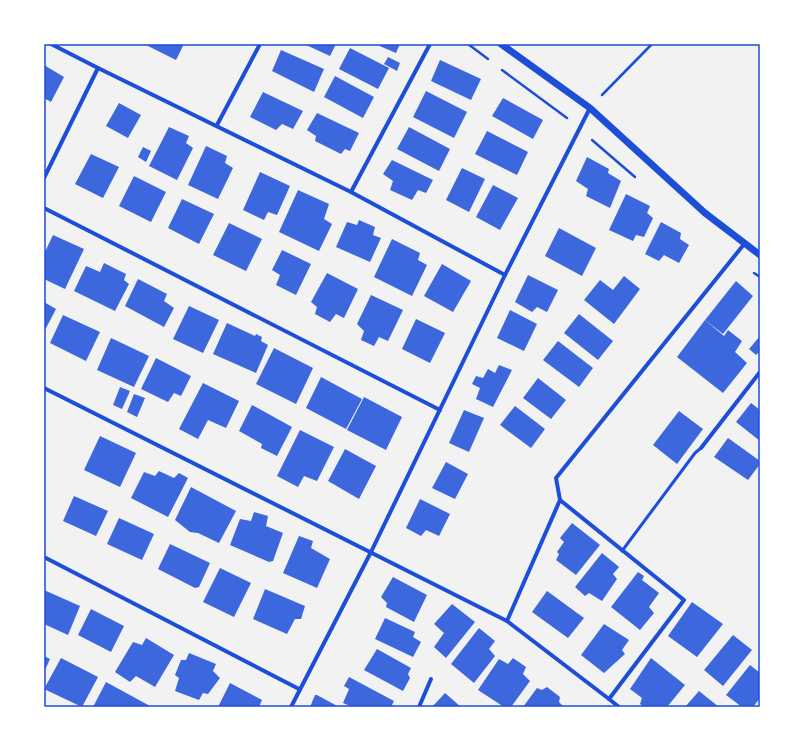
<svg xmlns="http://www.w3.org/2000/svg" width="804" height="751" viewBox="0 0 804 751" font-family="'Noto Sans',sans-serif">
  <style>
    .building { fill: #3d67dc }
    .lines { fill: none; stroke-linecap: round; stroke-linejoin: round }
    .path { stroke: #1d4ed8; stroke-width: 2.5 }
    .service { stroke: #1d4ed8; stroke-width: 3 }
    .minor { stroke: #1d4ed8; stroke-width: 4 }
    .tertiary { stroke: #1d4ed8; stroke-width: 7 }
    .neatline { fill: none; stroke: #1d4ed8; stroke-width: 1.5 }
  </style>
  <rect width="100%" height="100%" fill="#f2f2f2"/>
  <!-- building -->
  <g class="building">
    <polygon points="144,44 184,44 176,60"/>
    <polygon points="304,44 336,44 330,56"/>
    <polygon points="375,44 400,44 396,53"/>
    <polygon points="350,48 389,68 378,89 339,69"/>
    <polygon points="281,50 324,69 314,92 272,71"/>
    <polygon points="388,57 400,63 397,71 384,64"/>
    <polygon points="440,60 481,79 471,100 431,81"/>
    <polygon points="44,65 64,77 51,102 44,98"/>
    <polygon points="335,76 374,97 363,118 324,97"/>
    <polygon points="426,91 467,112 454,138 413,117"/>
    <polygon points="263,92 303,111 293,129 282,124 276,130 250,117"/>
    <polygon points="503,98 543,120 533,139 492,116"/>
    <polygon points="119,103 141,115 128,138 106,126"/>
    <polygon points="317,113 359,133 350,151 345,149 341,154 315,141 316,136 307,130"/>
    <polygon points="169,127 189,136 186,143 193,148 177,180 149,166"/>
    <polygon points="409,127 450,149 439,171 397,149"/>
    <polygon points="487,131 528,152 517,175 475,154"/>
    <polygon points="206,146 227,156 225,163 233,168 218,199 188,185"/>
    <polygon points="143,147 151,151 146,162 138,157"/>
    <polygon points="91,154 119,167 103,198 75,184"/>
    <polygon points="587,157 609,169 608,173 621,181 610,208 586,196 588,189 576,181"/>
    <polygon points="392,160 433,180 426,193 418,190 412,200 390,190 393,181 383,174"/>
    <polygon points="462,168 485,179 469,212 446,200"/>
    <polygon points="260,172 290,186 277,215 268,212 264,220 243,210"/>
    <polygon points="134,176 166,192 151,222 119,206"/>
    <polygon points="493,185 518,198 500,230 476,217"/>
    <polygon points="298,190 329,204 324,219 332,224 319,251 279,232"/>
    <polygon points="626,194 650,206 647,213 653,218 644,237 636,235 633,241 609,230"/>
    <polygon points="182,199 214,214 199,244 168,228"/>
    <polygon points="359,220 375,227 373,235 381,238 370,262 336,247 347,222 357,225"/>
    <polygon points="661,222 681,233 680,239 689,245 679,263 664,255 659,261 645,254"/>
    <polygon points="229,223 262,239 246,271 213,255"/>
    <polygon points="559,228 596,248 582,276 545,256"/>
    <polygon points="53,235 84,249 65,289 44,279 44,254"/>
    <polygon points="392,239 420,253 418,260 427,265 412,296 374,277"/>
    <polygon points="282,250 311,264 296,295 276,285 280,275 272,270"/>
    <polygon points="104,263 126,274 124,280 129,284 115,311 74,291 86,266 100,272"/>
    <polygon points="442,264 471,281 453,312 424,296"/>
    <polygon points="327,273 358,289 344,318 336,314 330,322 315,314 317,307 311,302"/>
    <polygon points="528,275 558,290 547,312 537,307 532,312 515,302"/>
    <polygon points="624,276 640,289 614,324 584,300 600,280 613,290"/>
    <polygon points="138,279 167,294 164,301 174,308 164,327 125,306"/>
    <polygon points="736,281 753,296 723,334 705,320"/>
    <polygon points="371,295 403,310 388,341 379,337 374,346 361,340 364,331 357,324"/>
    <polygon points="44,302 56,309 44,332"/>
    <polygon points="189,306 219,320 203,353 173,339"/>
    <polygon points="510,310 537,324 524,351 497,338"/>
    <polygon points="579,314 613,341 598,360 564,333"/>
    <polygon points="63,315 100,332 86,361 50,343"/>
    <polygon points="416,319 445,333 430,363 402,349"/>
    <polygon points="705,320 724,336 728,330 742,341 735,352 747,363 723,393 677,357"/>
    <polygon points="227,323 255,336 256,334 262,337 261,341 268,345 256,373 213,354"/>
    <polygon points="760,336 760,351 756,355 749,349"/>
    <polygon points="111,338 149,356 134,387 97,370"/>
    <polygon points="558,341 593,368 579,387 543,360"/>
    <polygon points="274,348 313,368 296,404 256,384"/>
    <polygon points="156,358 191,376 181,396 174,393 168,402 141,389"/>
    <polygon points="499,365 512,370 493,407 476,399 480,388 472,384 476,376 483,378 488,369 495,373"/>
    <polygon points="321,377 362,399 346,429 306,408"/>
    <polygon points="538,378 566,400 551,419 523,398"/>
    <polygon points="203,383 239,401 226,428 208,420 198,439 179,429"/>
    <polygon points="120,387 130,391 122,409 113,405"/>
    <polygon points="134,394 145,398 137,417 127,412"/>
    <polygon points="364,397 402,417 386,450 347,430"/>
    <polygon points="751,403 760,410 760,441 736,422"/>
    <polygon points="252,405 292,427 277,456 261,448 262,444 239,431"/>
    <polygon points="515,406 545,429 531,448 500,425"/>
    <polygon points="464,410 484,418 469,452 449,443"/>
    <polygon points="679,411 703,429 677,464 653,445"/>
    <polygon points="300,430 334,447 317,481 304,476 298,487 277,476"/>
    <polygon points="100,436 136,453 120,487 84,470"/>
    <polygon points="728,438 760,461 760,464 748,480 714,457"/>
    <polygon points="345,449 376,466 359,499 328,481"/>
    <polygon points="446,462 468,474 455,499 432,488"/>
    <polygon points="159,471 174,478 179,473 188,478 168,517 131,498 144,472 155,476"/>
    <polygon points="191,487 236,511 219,543 198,533 190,532 175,520"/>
    <polygon points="74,496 108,511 96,536 63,521"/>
    <polygon points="420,499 450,514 439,536 426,530 421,536 406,528"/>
    <polygon points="254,512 268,516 266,526 283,533 273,561 269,562 230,545 240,519 251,521"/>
    <polygon points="119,518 154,534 142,560 107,544"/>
    <polygon points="572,523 600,545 576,575 556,560 559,554 557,552 564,542 560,538"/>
    <polygon points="299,536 313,541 311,548 330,559 317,588 283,573"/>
    <polygon points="170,544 210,563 199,587 195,588 158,569"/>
    <polygon points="602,553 619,567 613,574 617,579 602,601 589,593 585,596 575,587"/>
    <polygon points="220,568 251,583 234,617 203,602"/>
    <polygon points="638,572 644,576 642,580 659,593 649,607 654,613 640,630 611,607"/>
    <polygon points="393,577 427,595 414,622 386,607 387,603 381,597"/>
    <polygon points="265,589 305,606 301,619 295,619 287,634 253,619"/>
    <polygon points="44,590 80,606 68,635 44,624"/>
    <polygon points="547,591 584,618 568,638 532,612"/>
    <polygon points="692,602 723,624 697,657 668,636"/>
    <polygon points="452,604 475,622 446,658 434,647 444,633 434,624"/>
    <polygon points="91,609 124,626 111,652 78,635"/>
    <polygon points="385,618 415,632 413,637 421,642 413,657 375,639"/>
    <polygon points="604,624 629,640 622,650 625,654 604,673 581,655"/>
    <polygon points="479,628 495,641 489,649 495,656 474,683 451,664"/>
    <polygon points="733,635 752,650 723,686 704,670"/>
    <polygon points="146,638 174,655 155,687 136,676 130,682 115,672 133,642 142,645"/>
    <polygon points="377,649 411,668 408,674 410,678 403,691 364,670"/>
    <polygon points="189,653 216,664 213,671 220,678 208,694 203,693 199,700 175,691 179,678 175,675 181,660 186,660"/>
    <polygon points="44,656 50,659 44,672"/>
    <polygon points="61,658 98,677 82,707 44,689"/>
    <polygon points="513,658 526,667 523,674 530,681 511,707 504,707 478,690 499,659 508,664"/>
    <polygon points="651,658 685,685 667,707 644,707 640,704 642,698 630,689"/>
    <polygon points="750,665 760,673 760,698 753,707 742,707 726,695"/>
    <polygon points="349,677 394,701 391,707 352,707 343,703 349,689 344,686"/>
    <polygon points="106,682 150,706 149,707 93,707"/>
    <polygon points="230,683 262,700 259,707 218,707"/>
    <polygon points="547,687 560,697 559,702 564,707 523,707 537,688 542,690"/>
    <polygon points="699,691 719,707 685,707"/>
    <polygon points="445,693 461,707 432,707"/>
    <polygon points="315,695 317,695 339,707 310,707"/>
  </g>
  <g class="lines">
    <!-- path -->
    <g class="path">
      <polyline points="468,44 488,59"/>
      <polyline points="502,70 567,118"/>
      <polyline points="602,95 652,44"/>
      <polyline points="592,140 635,177"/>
      <polyline points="754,273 760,277"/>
    </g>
    <!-- service -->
    <polyline class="service" points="622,551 695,453 701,448"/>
    <!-- minor -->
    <g class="minor">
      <polyline points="51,44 98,68"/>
      <polyline points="217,125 260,44"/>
      <polyline points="44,178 98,68 351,192 505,275"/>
      <polyline points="351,192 430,44"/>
      <polyline points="44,208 440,410"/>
      <polyline points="44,388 507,621 560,500 684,600 609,699 619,707"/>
      <polyline points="701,448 760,372"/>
      <polyline points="560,500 556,478 745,243"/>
      <polyline points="44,557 299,689"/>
      <polyline points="507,621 609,699"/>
      <polyline points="291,707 371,552 505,275 590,108"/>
      <polyline points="419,707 431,679"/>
    </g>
    <!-- tertiary -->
    <polyline class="tertiary" points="501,44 590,108 705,213 760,255"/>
  </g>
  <!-- border -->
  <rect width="804" height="751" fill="none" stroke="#ffffff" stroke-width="90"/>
  <rect x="45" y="45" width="714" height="661" class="neatline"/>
</svg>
